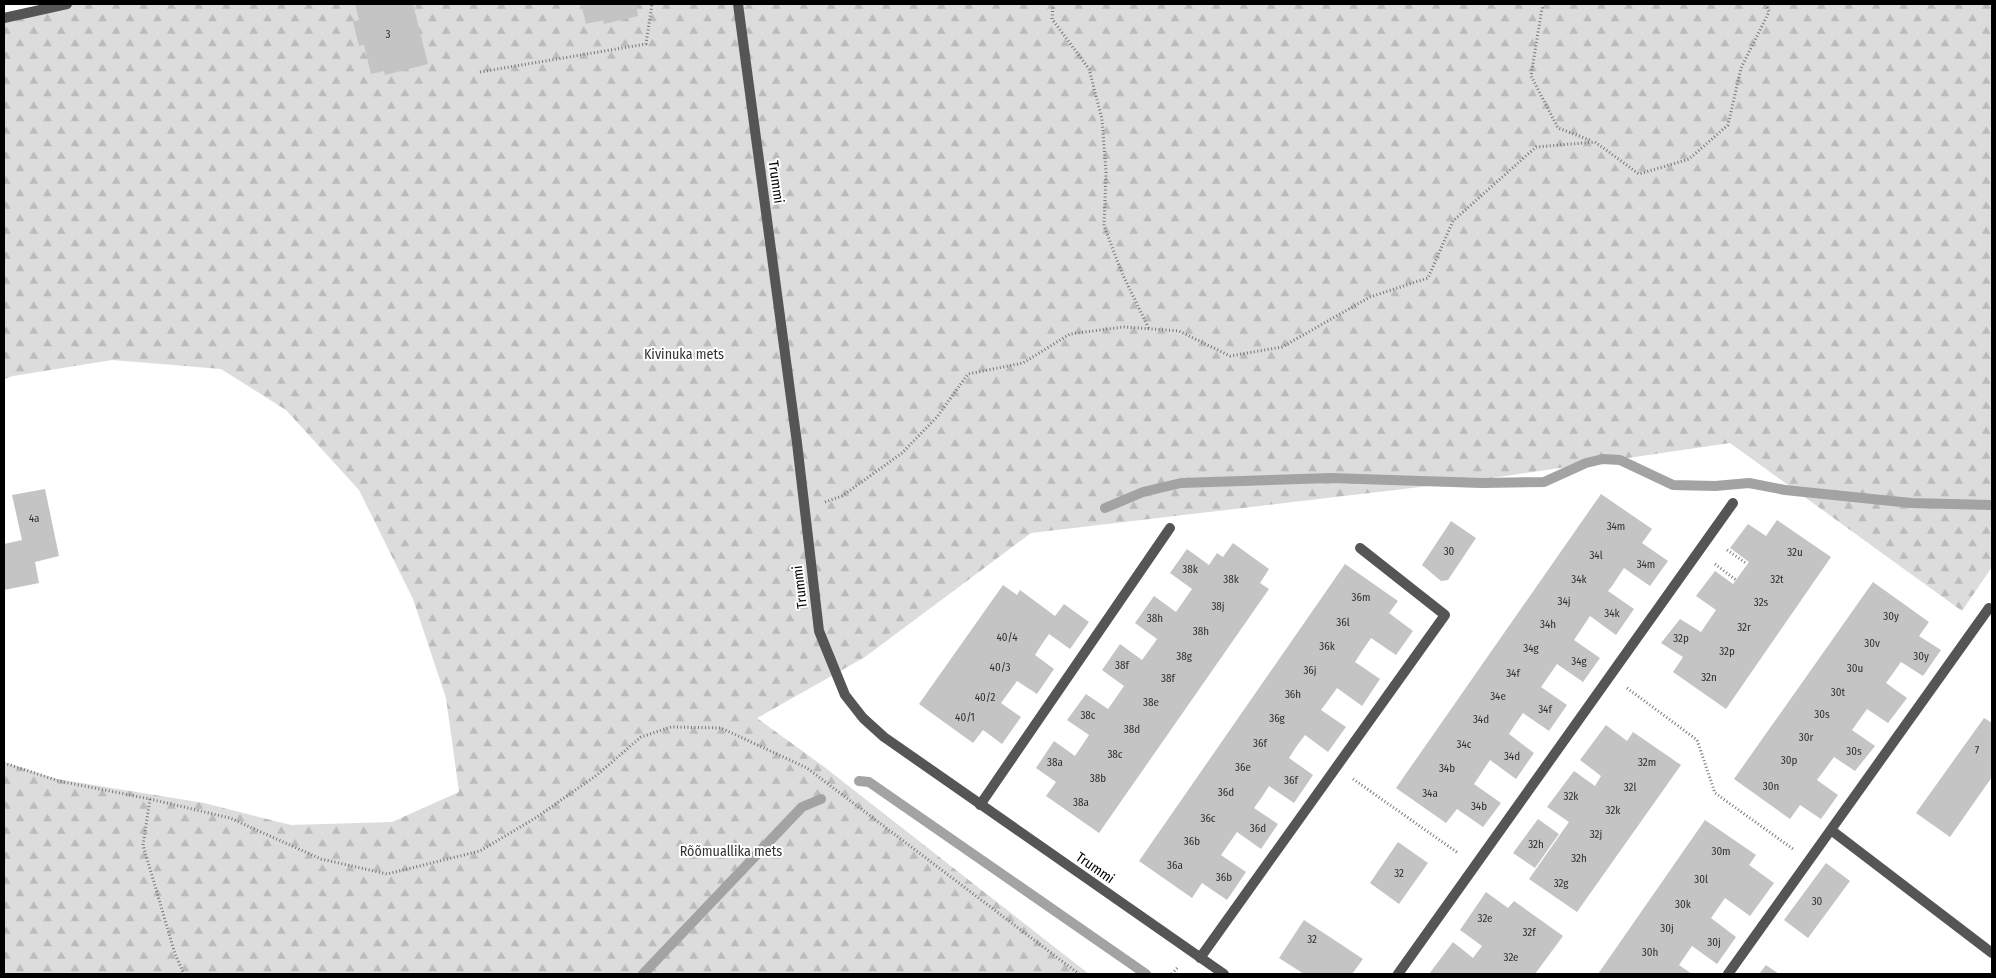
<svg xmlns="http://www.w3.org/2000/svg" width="1996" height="978" viewBox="0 0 1996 978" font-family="'Fira Sans Condensed',sans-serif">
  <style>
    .forest { fill: url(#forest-firs) }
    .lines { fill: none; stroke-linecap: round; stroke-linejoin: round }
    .stream { stroke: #a3a3a3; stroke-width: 10 }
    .building { fill: #c4c4c4 }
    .path { stroke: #777; stroke-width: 3; stroke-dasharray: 1 2.5; stroke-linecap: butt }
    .lane { stroke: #555; stroke-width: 10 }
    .street { stroke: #555; stroke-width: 10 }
    .labels { text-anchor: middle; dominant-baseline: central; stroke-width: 4; stroke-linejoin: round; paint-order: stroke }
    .number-label { font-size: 11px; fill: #313131 }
    .street-label { font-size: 14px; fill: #000; stroke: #fff }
    .park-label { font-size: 14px; fill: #333; stroke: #fff }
  </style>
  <defs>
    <pattern id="forest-firs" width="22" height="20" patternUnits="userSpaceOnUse" patternTransform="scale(1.25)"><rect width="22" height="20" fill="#dcdcdc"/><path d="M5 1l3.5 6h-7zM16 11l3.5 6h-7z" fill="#bbb"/></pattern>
  </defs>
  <rect width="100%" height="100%" fill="#fff"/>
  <!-- forest -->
  <polygon class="forest" points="67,4 1992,4 1992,567 1962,611 1730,443 1471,481 1031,533 865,657 757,718 823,766 1089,974 4,974 4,762 57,779 204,803 291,825 392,822 459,792 446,698 413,599 359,490 286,410 221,369 112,360 13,376 4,379 4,18"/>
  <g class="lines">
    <!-- stream -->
    <g class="stream">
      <polyline points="1105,508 1143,492 1181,483 1331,478 1482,483 1544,482 1586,463 1603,459 1620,460 1673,485 1715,486 1749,483 1785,490 1911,503 1992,505"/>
      <polyline points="859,781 869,782 1146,974"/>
      <polyline points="643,974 802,807 821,799"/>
    </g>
  </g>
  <!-- building -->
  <g class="building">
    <polygon points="355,4 413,4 428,64 385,75 384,71 371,74 364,45 359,46 353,22 359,20"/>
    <polygon points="581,4 636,4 638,16 604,24 603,20 586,24"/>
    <polygon points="45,489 59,556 35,562 39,583 4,590 4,544 22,540 12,495"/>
    <polygon points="1601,494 1652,529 1642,543 1668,561 1650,586 1624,568 1612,586 1608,591 1634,609 1616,635 1590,616 1574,640 1600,658 1583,682 1557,664 1541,687 1567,705 1549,731 1523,713 1514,726 1509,734 1534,753 1516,779 1490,760 1474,784 1501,803 1483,827 1457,809 1446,823 1396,788"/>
    <polygon points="1777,520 1831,557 1726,709 1673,672 1683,657 1661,643 1680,619 1701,632 1716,610 1696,596 1715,571 1733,584 1749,562 1730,548 1748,524 1766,536"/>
    <polygon points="1451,521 1476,538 1448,580 1441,581 1422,565"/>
    <polygon points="1233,543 1269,569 1260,583 1269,589 1099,833 1046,796 1056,782 1036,768 1054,741 1075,756 1089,735 1067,720 1086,694 1108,709 1124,686 1102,670 1120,644 1142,660 1155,642 1157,639 1135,623 1154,596 1176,612 1192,589 1170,573 1187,549 1209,565 1217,553 1223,557"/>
    <polygon points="1345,564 1398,601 1389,613 1413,631 1396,655 1371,638 1362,651 1355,662 1380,679 1362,706 1337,688 1335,691 1321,710 1346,727 1328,752 1305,735 1296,747 1289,758 1313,775 1294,803 1269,786 1262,797 1254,808 1278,824 1261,849 1237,832 1221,855 1246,872 1227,900 1202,883 1192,898 1139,861"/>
    <polygon points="1873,582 1929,622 1919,636 1941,650 1923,676 1901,662 1886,683 1907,698 1888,723 1867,709 1852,730 1875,746 1855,771 1834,757 1817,780 1838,795 1821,819 1800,805 1790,819 1734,779"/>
    <polygon points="1003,585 1017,595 1020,590 1055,616 1064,604 1089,622 1070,649 1049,634 1042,644 1035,655 1054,669 1037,694 1017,681 1001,703 1021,717 1002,744 983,730 973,743 919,704"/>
    <polygon points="1984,718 1992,723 1992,777 1950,837 1916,813"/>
    <polygon points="1606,725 1627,741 1633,732 1681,765 1577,912 1529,879 1569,822 1547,807 1574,771 1595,786 1601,776 1580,760"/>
    <polygon points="1538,819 1559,834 1535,868 1513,853"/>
    <polygon points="1705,820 1756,855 1749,865 1774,883 1750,916 1725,898 1711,918 1736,937 1717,964 1692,946 1679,965 1692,974 1598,974"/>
    <polygon points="1398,842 1428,863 1399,904 1370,883"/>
    <polygon points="1826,863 1850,881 1808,938 1784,920"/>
    <polygon points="1486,892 1508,908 1514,901 1563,936 1535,974 1429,974 1453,942 1473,958 1482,946 1460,930"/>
    <polygon points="1304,920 1363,959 1352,974 1304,974 1279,958"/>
    <polygon points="1766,965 1779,974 1759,974"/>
  </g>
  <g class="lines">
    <!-- path -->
    <g class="path">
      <polyline points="1053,4 1052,19 1089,69 1102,119 1106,172 1104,226 1122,273 1149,329"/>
      <polyline points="1541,4 1542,8 1531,76 1558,128 1592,141"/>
      <polyline points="480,72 646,44 652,4"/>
      <polyline points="825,502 842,496 902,453 937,417 968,374 1023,363 1070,334 1123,327 1179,331 1230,356 1282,347 1370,297 1428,278 1453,221 1536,147 1595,142 1639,174 1689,159 1728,125 1741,68 1769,12 1765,4"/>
      <polyline points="1727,550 1747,564"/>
      <polyline points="1715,564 1736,580"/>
      <polyline points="1627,688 1697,740 1715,793 1793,849"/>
      <polyline points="4,763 59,781 150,799 230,818 321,859 387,874 480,851 537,817 597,775 641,737 671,727 721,728 807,768 1079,974"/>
      <polyline points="1353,779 1458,853"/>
      <polyline points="150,799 143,845 175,954 184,974"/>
      <polyline points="1172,974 1178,967"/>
    </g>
    <!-- lane -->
    <g class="lane">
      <polyline points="980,805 1170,528"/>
      <polyline points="1831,830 1992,953"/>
      <polyline points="1200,958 1445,615 1360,548"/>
      <polyline points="1398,974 1733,503"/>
      <polyline points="1728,974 1989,608"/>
    </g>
    <!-- street -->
    <g class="street">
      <polyline points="738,4 797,443 819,631 845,695 863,718 884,737 1224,974"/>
      <polyline points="4,18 67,4"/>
    </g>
  </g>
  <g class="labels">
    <!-- number labels -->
    <g class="number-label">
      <text x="388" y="34">3</text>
      <text x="34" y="518">4a</text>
      <text x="1616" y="526">34m</text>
      <text x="1449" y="551">30</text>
      <text x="1795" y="552">32u</text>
      <text x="1596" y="555">34l</text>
      <text x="1646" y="564">34m</text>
      <text x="1190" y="569">38k</text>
      <text x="1231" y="579">38k</text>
      <text x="1579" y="579">34k</text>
      <text x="1777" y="579">32t</text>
      <text x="1361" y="597">36m</text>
      <text x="1564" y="601">34j</text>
      <text x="1761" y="602">32s</text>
      <text x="1218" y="606">38j</text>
      <text x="1612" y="613">34k</text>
      <text x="1891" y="616">30y</text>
      <text x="1155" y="618">38h</text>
      <text x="1343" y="622">36l</text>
      <text x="1548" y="624">34h</text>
      <text x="1744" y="627">32r</text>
      <text x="1201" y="631">38h</text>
      <text x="1007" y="637">40/4</text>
      <text x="1681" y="638">32p</text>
      <text x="1872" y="643">30v</text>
      <text x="1327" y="646">36k</text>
      <text x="1531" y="648">34g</text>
      <text x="1727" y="651">32p</text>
      <text x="1184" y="656">38g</text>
      <text x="1921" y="656">30y</text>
      <text x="1579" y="661">34g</text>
      <text x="1122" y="665">38f</text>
      <text x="1000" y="667">40/3</text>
      <text x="1855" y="668">30u</text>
      <text x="1310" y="670">36j</text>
      <text x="1513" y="673">34f</text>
      <text x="1709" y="677">32n</text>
      <text x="1168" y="678">38f</text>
      <text x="1838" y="692">30t</text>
      <text x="1293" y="694">36h</text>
      <text x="1498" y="696">34e</text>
      <text x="985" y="697">40/2</text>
      <text x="1151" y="702">38e</text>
      <text x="1545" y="709">34f</text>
      <text x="1822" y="714">30s</text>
      <text x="1088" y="715">38c</text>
      <text x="965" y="717">40/1</text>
      <text x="1277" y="718">36g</text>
      <text x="1481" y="719">34d</text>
      <text x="1132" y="729">38d</text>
      <text x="1806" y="737">30r</text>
      <text x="1260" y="743">36f</text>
      <text x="1464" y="744">34c</text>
      <text x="1977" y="750">7</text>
      <text x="1854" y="751">30s</text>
      <text x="1115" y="754">38c</text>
      <text x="1512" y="756">34d</text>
      <text x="1789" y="760">30p</text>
      <text x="1055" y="762">38a</text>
      <text x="1647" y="762">32m</text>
      <text x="1243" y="767">36e</text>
      <text x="1447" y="768">34b</text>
      <text x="1098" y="778">38b</text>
      <text x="1291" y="780">36f</text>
      <text x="1771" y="786">30n</text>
      <text x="1630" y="787">32l</text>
      <text x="1226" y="792">36d</text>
      <text x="1430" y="793">34a</text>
      <text x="1571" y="796">32k</text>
      <text x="1081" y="802">38a</text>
      <text x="1479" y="806">34b</text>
      <text x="1613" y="810">32k</text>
      <text x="1208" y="818">36c</text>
      <text x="1258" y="828">36d</text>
      <text x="1596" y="834">32j</text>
      <text x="1192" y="841">36b</text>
      <text x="1536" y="844">32h</text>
      <text x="1721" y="851">30m</text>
      <text x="1579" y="858">32h</text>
      <text x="1175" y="865">36a</text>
      <text x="1399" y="873">32</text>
      <text x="1224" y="877">36b</text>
      <text x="1701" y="879">30l</text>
      <text x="1561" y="883">32g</text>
      <text x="1817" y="901">30</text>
      <text x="1683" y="904">30k</text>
      <text x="1485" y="918">32e</text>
      <text x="1667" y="928">30j</text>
      <text x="1529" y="932">32f</text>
      <text x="1312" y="939">32</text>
      <text x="1714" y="942">30j</text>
      <text x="1650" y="952">30h</text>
      <text x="1511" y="957">32e</text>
    </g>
    <!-- street labels -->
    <g class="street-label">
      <text transform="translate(776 182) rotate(82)">Trummi</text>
      <text transform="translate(800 587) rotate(-97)">Trummi</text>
      <text transform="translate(1095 868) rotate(35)">Trummi</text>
    </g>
    <!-- park labels -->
    <g class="park-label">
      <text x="684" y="354">Kivinuka mets</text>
      <text x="731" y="851">Rõõmuallika mets</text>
    </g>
  </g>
  <!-- border -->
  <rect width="1996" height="978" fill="none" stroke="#000000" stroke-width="10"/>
</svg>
